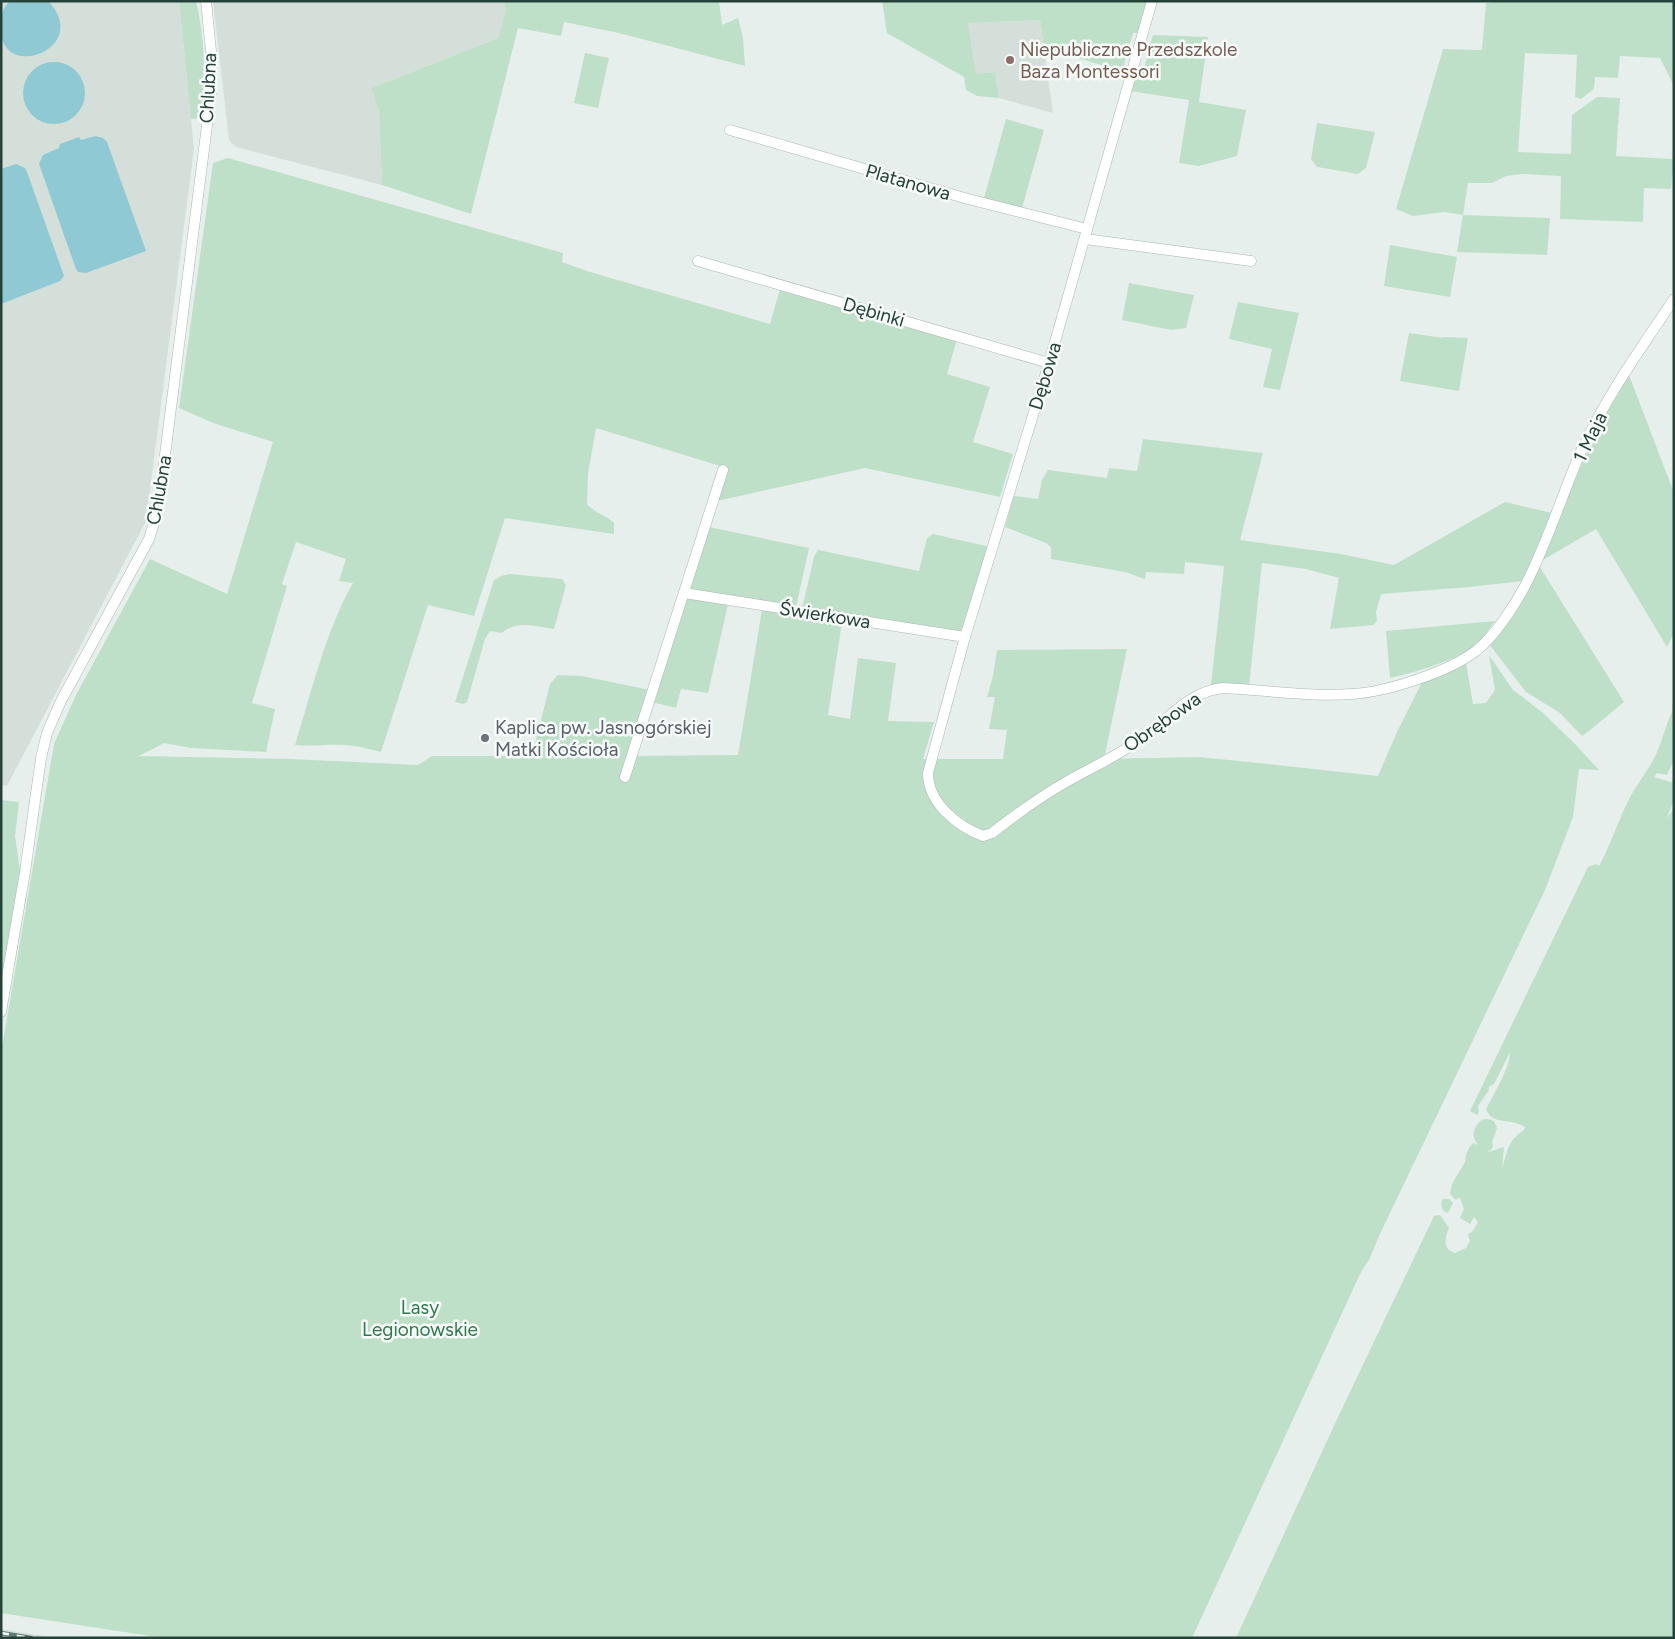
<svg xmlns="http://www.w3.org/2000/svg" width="1675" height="1639" viewBox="0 0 1675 1639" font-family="Figtree,sans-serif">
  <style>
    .built { fill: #d4dfda }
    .green { fill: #bfe0c8 }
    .water { fill: #8ec9d4 }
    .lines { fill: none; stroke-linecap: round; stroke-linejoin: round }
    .minor-casing { stroke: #a8b8b2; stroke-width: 11 }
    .minor { stroke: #fff; stroke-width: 10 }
    .rail-casing { stroke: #5f7d75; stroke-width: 4.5 }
    .rail { stroke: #f7fbf9; stroke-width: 2.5; stroke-dasharray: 8; stroke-linecap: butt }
    .education-dot { fill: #8d6e63; stroke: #f7fbf9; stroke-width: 2 }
    .worship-dot { fill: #6b7280; stroke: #f7fbf9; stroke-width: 2 }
    .labels { text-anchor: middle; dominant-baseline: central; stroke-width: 5; stroke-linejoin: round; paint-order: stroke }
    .education-label { font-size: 19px; fill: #785e54; stroke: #f7fbf9; text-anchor: start }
    .street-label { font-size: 19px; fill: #24423a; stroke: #f7fbf9 }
    .worship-label { font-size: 19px; fill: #5b616d; stroke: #f7fbf9; text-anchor: start }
    .park-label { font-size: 19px; fill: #2d7a4b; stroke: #f7fbf9 }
  </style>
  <rect width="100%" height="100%" fill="#e6efeb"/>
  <!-- built -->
  <g class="built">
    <polygon points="1,1 179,1 194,149 146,521 7,786 1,785"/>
    <polygon points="213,1 503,1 506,9 498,38 371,88 379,111 382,185 236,147 229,140"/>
    <polygon points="1040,20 1053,113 999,98 995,72 976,74 968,23"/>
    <polygon points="1,1629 55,1638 1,1638"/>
  </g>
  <!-- green -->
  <g class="green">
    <path d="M179,1H196C205,39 206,80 201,118L191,119Z"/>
    <polygon points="503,1 719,1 722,25 738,18 743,38 745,66 619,33 564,22 561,36 518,28 471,214 382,185 379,111 371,88 498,38 506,9"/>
    <polygon points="882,1 1147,1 1138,33 1133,33 1122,71 1044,48 1040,20 968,23 976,74 995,72 999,98 977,96 966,90 964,77 887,33"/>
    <polygon points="1492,1 1674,1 1674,86 1660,58 1620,56 1618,78 1595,77 1594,89 1581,99 1575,97 1577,55 1525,53 1518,152 1571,154 1572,115 1597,97 1620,98 1616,156 1674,159 1671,189 1644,188 1643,222 1560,219 1561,176 1522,174 1506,176 1492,183 1468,183 1463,215 1550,218 1547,255 1457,252 1463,215 1444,212 1413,216 1396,209 1443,49 1482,50 1486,3 1491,3"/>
    <polygon points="1153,35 1208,37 1199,102 1246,110 1237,156 1199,166 1179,163 1189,100 1130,91 1134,79 1141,80"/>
    <polygon points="585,53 609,58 598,108 574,103"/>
    <polygon points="1006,119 1044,130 1022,208 984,198"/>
    <polygon points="1317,123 1375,132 1366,168 1358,174 1317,167 1311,159"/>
    <path d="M228,158L563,253L562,262L590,272L770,324L780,289L957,339L947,374L990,387L973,442L1013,454L1000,497L865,468L717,501L727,468L596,428L588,474L587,504C597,515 605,514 614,523V534L505,518L474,616L428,605L381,752C372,750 363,747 354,746C334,743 314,747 295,745C312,691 325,632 353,583L339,581L346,559L296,542L282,584L287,586L252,703L275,709L266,752L191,748L164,743L157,747L138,756L291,759L418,765L432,756H532L550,684L558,675L582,676L650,690L629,756L738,755L762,610L842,622L828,715L850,719L858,658L896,663L888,721L934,722L923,759H1003L1007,730L989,729L995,697H987L993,676L997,650L1127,649L1105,754L1100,759L1198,757L1259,763L1378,776L1397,732L1424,678L1466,663L1473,704L1486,703L1495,690L1489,655L1513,690L1542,712L1575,744L1599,770L1579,769L1573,817L1545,890L1379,1236L1369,1260L1361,1272L1192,1638H163L1,1613V1053L54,744L76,695L150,559L227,594L273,442L213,423L179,408L213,163Z"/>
    <polygon points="1390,245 1457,257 1450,297 1384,286"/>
    <polygon points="1129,283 1194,295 1186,328 1171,330 1122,320"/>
    <polygon points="1238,302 1299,313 1280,390 1263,387 1272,349 1229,339"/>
    <polygon points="1409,333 1443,338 1443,337 1468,338 1459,391 1400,381"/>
    <polygon points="1629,375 1674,493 1674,633 1667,647 1596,529 1543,560 1557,520 1598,428"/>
    <polygon points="1143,439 1263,453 1240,540 1341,554 1394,565 1505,502 1552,513 1523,581 1469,587 1381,594 1376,612 1377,621 1373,625 1330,629 1339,578 1306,569 1262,563 1249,686 1211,685 1224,566 1185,562 1184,574 1146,572 1145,579 1125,572 1051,559 1051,547 1046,543 1005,527 1014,496 1038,499 1042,480 1048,470 1107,478 1109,468 1137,471"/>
    <polygon points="709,527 809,548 796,607 692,592 689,588"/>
    <polygon points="933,534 986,546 987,548 964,628 958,632 806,608 803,605 814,557 818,550 919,571 927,538"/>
    <polygon points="1538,564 1624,702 1589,731 1582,736 1560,713 1526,692 1489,644"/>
    <path d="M510,574L562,579L566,585L554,629C535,626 517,620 502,633L490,631L485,639L467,702L463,704L455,702L494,580L501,576Z"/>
    <polygon points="689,597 728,604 708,693 681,689 676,708 652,702 685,600"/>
    <path d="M1495,621C1489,629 1483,639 1475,645C1458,660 1413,673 1390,678L1386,631Z"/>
    <path d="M1674,702V759L1667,775L1657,773L1654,777L1674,783V800L1667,818L1674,809V1638H1236L1339,1415L1434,1216L1440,1215L1449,1228C1445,1238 1442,1249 1455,1253L1466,1248L1470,1241L1468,1234L1472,1232L1478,1222L1474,1217L1470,1224L1460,1218L1464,1209L1460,1198H1458L1456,1200L1450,1194L1452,1184L1465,1162L1466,1155L1469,1148L1473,1143L1478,1145C1477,1143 1475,1141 1474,1138C1472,1131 1478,1119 1486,1119C1488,1119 1492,1120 1494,1121L1497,1128L1492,1142L1493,1146L1491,1150L1488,1151L1489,1152L1504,1147L1502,1168C1508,1151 1507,1141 1524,1130L1525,1127C1521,1125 1517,1123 1512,1122C1501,1120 1493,1122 1486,1110C1493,1094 1510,1069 1510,1052L1494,1084L1489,1087V1090L1478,1106L1479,1112L1477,1115L1470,1111L1588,867L1596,864L1599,866C1610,846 1617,824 1627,803C1634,789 1643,777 1651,764C1661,748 1664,728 1673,710L1672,706Z"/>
    <polygon points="1,800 19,802 15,836 20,870 1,983"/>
    <path d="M1444,1199H1449L1453,1203L1448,1213C1441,1211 1441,1206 1442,1200Z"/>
  </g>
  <!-- water -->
  <g class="water">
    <path d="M10,1H48C93,48 1,83 1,29C1,17 1,10 10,1Z"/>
    <circle cx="54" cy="93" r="31"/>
    <polygon points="95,136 103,138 107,142 146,251 86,273 78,272 76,269 39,164 43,155 59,148 60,144 79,137 81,140"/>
    <polygon points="16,164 25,168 27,172 64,276 60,281 1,304 1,169"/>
  </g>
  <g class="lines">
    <!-- minor casing -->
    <g class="minor-casing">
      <g id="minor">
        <path d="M1152,1L1049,363L965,637L928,773C928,803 957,826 983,836L992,833C1014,816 1037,799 1061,785C1088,769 1118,756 1144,737C1170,718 1190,691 1223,688C1266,690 1310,697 1352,694C1387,692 1448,672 1476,651C1495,636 1515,605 1526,584C1548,541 1562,495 1581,451C1606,397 1641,348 1674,299"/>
        <polyline points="730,130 968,199 1087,229"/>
        <polyline points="1085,239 1251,261"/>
        <polyline points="698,261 1049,363"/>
        <polyline points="684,593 965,637"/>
        <polyline points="625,777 723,470"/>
        <polyline points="1,1012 25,872 41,758 47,733 61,701 149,539 158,510 211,94 211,51 206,1"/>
      </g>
    </g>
    <!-- minor -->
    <use href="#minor" class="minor"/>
    <!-- rail casing -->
    <g class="rail-casing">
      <polyline id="rail" points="1,1633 31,1638"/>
    </g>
    <!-- rail -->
    <use href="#rail" class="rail"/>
  </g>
  <!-- markers -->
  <circle class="education-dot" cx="1010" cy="60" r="5"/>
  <circle class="worship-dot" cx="485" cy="738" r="5"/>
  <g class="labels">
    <!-- education labels -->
    <g class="education-label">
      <text x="1020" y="49">Niepubliczne Przedszkole<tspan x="1020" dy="22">Baza Montessori</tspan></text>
    </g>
    <!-- street labels -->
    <g class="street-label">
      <text transform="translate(208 88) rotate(-87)">Chlubna</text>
      <text transform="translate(908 182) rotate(16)">Platanowa</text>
      <text transform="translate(874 312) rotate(16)">Dębinki</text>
      <text transform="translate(1045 376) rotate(-73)">Dębowa</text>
      <text transform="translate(1590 437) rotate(-64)">1 Maja</text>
      <text transform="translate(159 490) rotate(-80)">Chlubna</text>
      <text transform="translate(825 615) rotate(9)">Świerkowa</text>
      <text transform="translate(1162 722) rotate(-35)">Obrębowa</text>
    </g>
    <!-- worship labels -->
    <g class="worship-label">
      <text x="495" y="727">Kaplica pw. Jasnogórskiej<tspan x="495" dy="22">Matki Kościoła</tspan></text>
    </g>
    <!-- park labels -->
    <g class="park-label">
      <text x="420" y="1307">Lasy<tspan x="420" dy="22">Legionowskie</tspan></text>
    </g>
  </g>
  <!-- border -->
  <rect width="1675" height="1639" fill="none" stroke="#24423a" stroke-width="5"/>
</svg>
